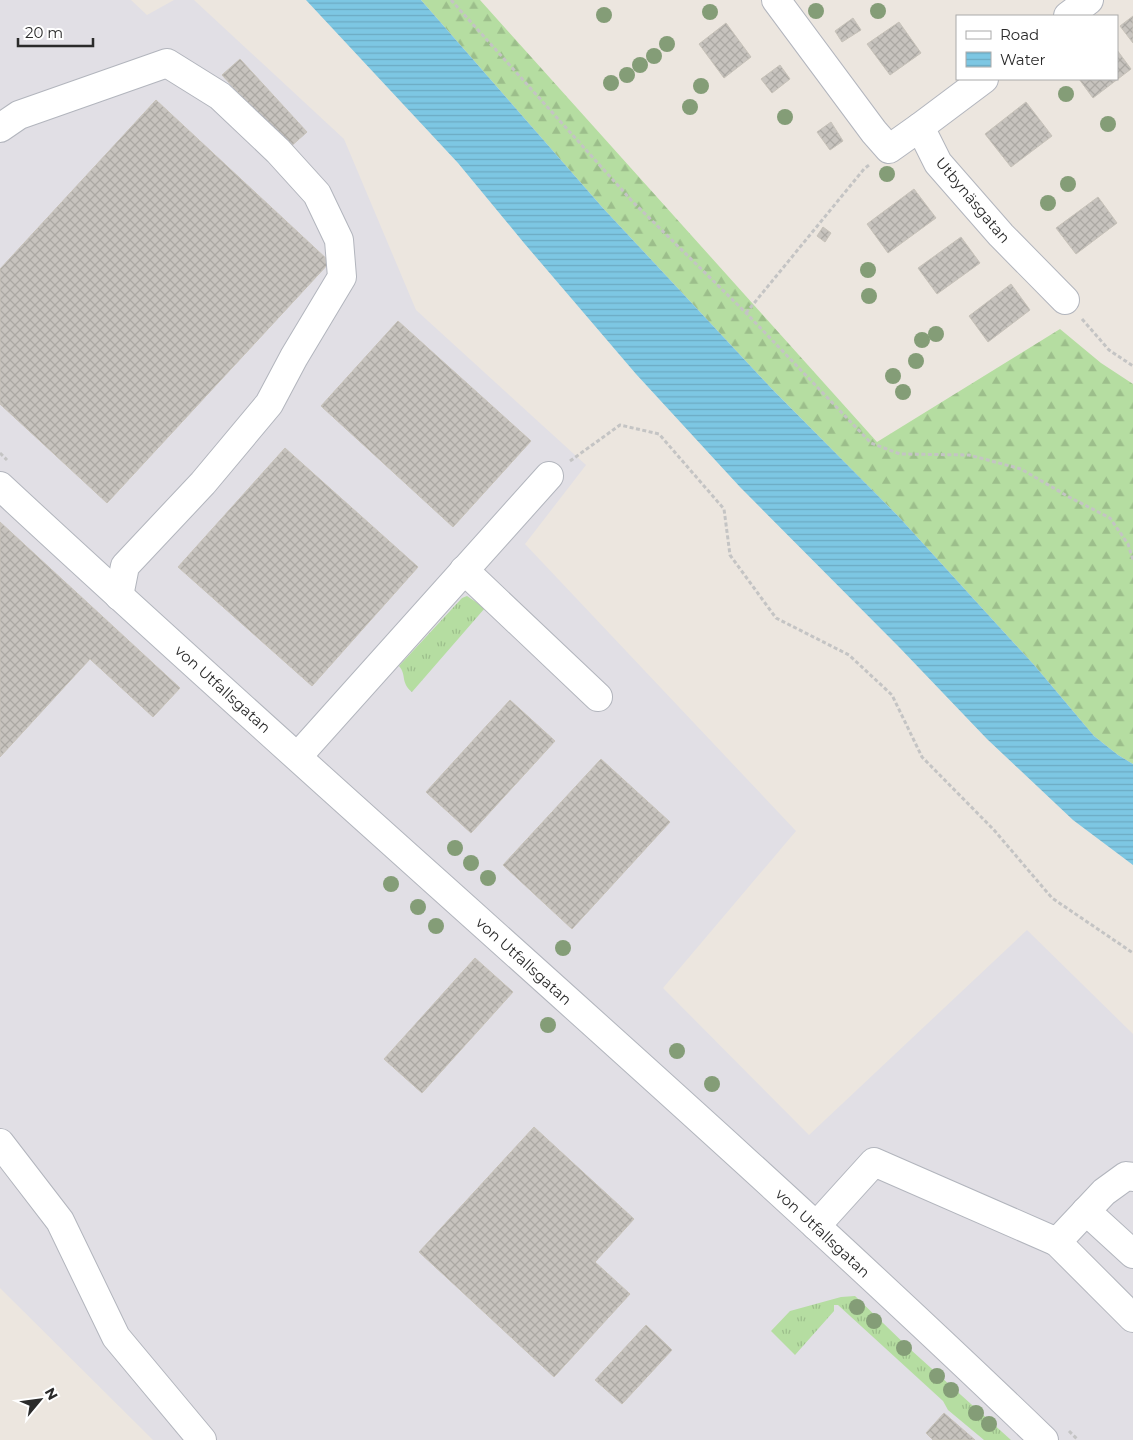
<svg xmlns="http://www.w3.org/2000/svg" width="1133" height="1440" viewBox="0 0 1133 1440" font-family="Montserrat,sans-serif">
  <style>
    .industrial { fill: #e1dfe5 }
    .grass { fill: url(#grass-tufts) }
    .forest { fill: url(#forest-firs) }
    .water { fill: url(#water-rules) }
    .building { fill: url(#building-cross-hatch); stroke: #c7c2b9 }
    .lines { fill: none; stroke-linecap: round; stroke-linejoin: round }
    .minor-casing { stroke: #b2b5bd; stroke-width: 30 }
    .path { stroke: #c4c4c4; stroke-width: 3; stroke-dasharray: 4 2.5; stroke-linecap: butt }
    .minor { stroke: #fff; stroke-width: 28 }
    .tree { fill: #849d77 }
    .labels { text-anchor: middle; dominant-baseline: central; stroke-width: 4; stroke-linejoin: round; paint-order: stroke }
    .street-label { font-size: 15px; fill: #2b2b2b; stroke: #fff }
  </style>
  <defs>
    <pattern id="grass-tufts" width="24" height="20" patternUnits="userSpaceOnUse" patternTransform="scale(1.25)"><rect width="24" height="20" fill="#b5dda1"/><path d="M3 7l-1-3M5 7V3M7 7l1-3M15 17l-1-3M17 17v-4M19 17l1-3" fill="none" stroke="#9cbe8b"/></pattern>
    <pattern id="forest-firs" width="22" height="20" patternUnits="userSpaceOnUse" patternTransform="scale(1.25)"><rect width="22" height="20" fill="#b5dda1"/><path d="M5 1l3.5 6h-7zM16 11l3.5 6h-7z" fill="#9cbe8b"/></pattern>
    <pattern id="water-rules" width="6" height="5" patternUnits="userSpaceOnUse" patternTransform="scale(1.25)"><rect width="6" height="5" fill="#7dc7e3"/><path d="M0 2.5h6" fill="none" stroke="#6cabc3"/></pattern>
    <pattern id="building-cross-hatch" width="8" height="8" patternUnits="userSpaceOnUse" patternTransform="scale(1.25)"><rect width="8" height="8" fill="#c7c3be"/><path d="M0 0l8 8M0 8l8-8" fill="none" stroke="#aba8a3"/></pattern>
  </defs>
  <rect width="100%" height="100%" fill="#ece6df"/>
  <!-- industrial -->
  <polygon class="industrial" points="0,0 131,0 147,15 174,0 194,0 344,139 416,310 586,465 525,544 796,831 663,988 809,1135 1027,930 1133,1034 1133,1440 153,1440 0,1288"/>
  <!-- grass -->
  <g class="grass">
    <path d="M467,596L485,608L412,692C400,682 407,675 399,666L462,598Z"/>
    <polygon points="855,1296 911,1350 1011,1440 984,1440 948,1410 943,1401 838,1305 834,1305 834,1311 795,1355 771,1331 790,1311 841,1297"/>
  </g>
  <!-- forest -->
  <polygon class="forest" points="421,0 480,0 877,442 1060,329 1101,363 1133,384 1133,764 1118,755 1094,736 1035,666 898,516 772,389 602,207"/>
  <!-- water -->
  <polygon class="water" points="306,0 421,0 602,207 772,389 898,516 1035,666 1094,736 1118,755 1133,764 1133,865 1073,820 987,739 899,647 740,487 636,374 524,243 458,163"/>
  <!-- building -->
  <g class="building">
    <polygon points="1133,16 1133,43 1120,26"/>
    <polygon points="853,18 861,30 842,42 835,31"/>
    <polygon points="899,22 921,53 890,75 867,44"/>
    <polygon points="726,23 751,57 724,78 699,44"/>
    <polygon points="1117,50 1131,69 1093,98 1079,79 1117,79"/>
    <polygon points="240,59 307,132 289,148 222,75"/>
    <polygon points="780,65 790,79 772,93 761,79"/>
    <polygon points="156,100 330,262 107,503 0,404 0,269"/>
    <polygon points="1026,102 1052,136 1011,167 985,134"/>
    <polygon points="831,122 843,141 830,150 817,132"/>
    <polygon points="914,189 936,218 888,253 867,224"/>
    <polygon points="1098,197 1117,223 1076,254 1056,228"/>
    <polygon points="823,227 831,233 825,242 817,236"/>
    <polygon points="961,237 980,263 937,294 918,268"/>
    <polygon points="1011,284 1030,310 988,342 969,316"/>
    <polygon points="398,321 531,441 453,527 321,406"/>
    <polygon points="285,448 418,567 312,686 178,567"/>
    <polygon points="0,522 180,688 153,717 90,659 0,757"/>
    <polygon points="510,700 555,741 471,833 426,792"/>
    <polygon points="601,759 670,822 572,929 503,865"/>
    <polygon points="475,958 513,992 422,1093 384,1059"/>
    <polygon points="534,1127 634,1219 595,1262 630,1294 554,1377 419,1252"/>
    <polygon points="646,1325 672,1350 622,1404 595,1380"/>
    <polygon points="944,1413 975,1440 933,1440 926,1433"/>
  </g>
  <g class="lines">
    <!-- minor casing -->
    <g class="minor-casing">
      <g id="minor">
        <polyline points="776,0 874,132 889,149 920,127 938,163 1001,235 1065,300"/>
        <polyline points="1068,16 1089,0"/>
        <polyline points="920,127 984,79"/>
        <polyline points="0,128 19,115 167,63 220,96 278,151 317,194 339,240 342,277 294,357 269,404 203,483 125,566 119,596"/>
        <path d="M0,486C345,807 704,1113 1044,1440"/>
        <polyline points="464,570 598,697"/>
        <polyline points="298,756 549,476"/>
        <polyline points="0,1143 60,1221 116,1337 202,1440"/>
        <polyline points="1086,1211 1133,1254"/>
        <polyline points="816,1226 874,1162 1057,1242 1104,1192 1126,1176 1133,1177"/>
        <polyline points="1057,1242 1133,1318"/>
      </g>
    </g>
    <!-- path -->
    <g class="path">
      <polyline points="451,0 632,201 746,313 871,443 900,454 969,455 1021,469 1069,497 1110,518 1128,544 1133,560"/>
      <polyline points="746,313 864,169 869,165"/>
      <polyline points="1082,319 1109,350 1133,366"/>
      <polyline points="0,453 7,460"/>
      <polyline points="570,461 620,425 659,434 724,509 730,555 776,618 849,655 892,695 922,757 994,830 1052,898 1133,953"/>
      <polyline points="1069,1431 1078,1440"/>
    </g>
    <!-- minor -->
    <use href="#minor" class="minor"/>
  </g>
  <!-- trees -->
  <g class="tree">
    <circle cx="816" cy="11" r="8"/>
    <circle cx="878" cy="11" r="8"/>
    <circle cx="710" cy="12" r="8"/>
    <circle cx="604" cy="15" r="8"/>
    <circle cx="667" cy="44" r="8"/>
    <circle cx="654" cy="56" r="8"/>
    <circle cx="640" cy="65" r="8"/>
    <circle cx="627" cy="75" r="8"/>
    <circle cx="611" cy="83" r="8"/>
    <circle cx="701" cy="86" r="8"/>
    <circle cx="1066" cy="94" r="8"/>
    <circle cx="690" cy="107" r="8"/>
    <circle cx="785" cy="117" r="8"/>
    <circle cx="1108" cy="124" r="8"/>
    <circle cx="887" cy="174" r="8"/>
    <circle cx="1068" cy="184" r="8"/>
    <circle cx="1048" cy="203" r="8"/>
    <circle cx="868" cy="270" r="8"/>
    <circle cx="869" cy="296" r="8"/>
    <circle cx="936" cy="334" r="8"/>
    <circle cx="922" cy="340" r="8"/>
    <circle cx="916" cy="361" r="8"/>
    <circle cx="893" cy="376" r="8"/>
    <circle cx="903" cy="392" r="8"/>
    <circle cx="455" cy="848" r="8"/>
    <circle cx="471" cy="863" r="8"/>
    <circle cx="488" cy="878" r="8"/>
    <circle cx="391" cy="884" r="8"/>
    <circle cx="418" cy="907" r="8"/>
    <circle cx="436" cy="926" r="8"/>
    <circle cx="563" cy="948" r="8"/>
    <circle cx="548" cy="1025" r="8"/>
    <circle cx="677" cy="1051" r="8"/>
    <circle cx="712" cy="1084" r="8"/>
    <circle cx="857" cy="1307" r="8"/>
    <circle cx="874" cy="1321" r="8"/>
    <circle cx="904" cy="1348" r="8"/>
    <circle cx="937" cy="1376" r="8"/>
    <circle cx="951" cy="1390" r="8"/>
    <circle cx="976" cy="1413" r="8"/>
    <circle cx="989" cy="1424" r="8"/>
  </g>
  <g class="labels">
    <!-- street labels -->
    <g class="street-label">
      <text transform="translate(973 200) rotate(50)">Utbynäsgatan</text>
      <text transform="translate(223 689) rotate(42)">von Utfallsgatan</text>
      <text transform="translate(524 961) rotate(42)">von Utfallsgatan</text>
      <text transform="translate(823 1233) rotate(43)">von Utfallsgatan</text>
    </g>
  </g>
  <!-- legend -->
  <rect x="956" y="15" width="162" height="65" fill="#ffffff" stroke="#aaaaaa"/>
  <rect x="966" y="31" width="25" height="8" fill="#ffffff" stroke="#aaaaaa"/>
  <text x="1000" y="40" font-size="15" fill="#2b2b2b">Road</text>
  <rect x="966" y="52" width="25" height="15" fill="url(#water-rules)" stroke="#aaaaaa"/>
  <text x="1000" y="65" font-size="15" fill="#2b2b2b">Water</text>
  <!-- north arrow -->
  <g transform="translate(40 1400) rotate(61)" stroke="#ffffff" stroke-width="4" paint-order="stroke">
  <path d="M0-4L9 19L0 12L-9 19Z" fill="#2b2b2b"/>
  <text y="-8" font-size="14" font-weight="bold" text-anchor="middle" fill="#2b2b2b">N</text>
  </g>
  <!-- scale -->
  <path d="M18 38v8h75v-8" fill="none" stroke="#2b2b2b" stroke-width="2.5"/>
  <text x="25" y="38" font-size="15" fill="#2b2b2b" stroke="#ffffff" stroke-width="4" paint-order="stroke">20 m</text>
</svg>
